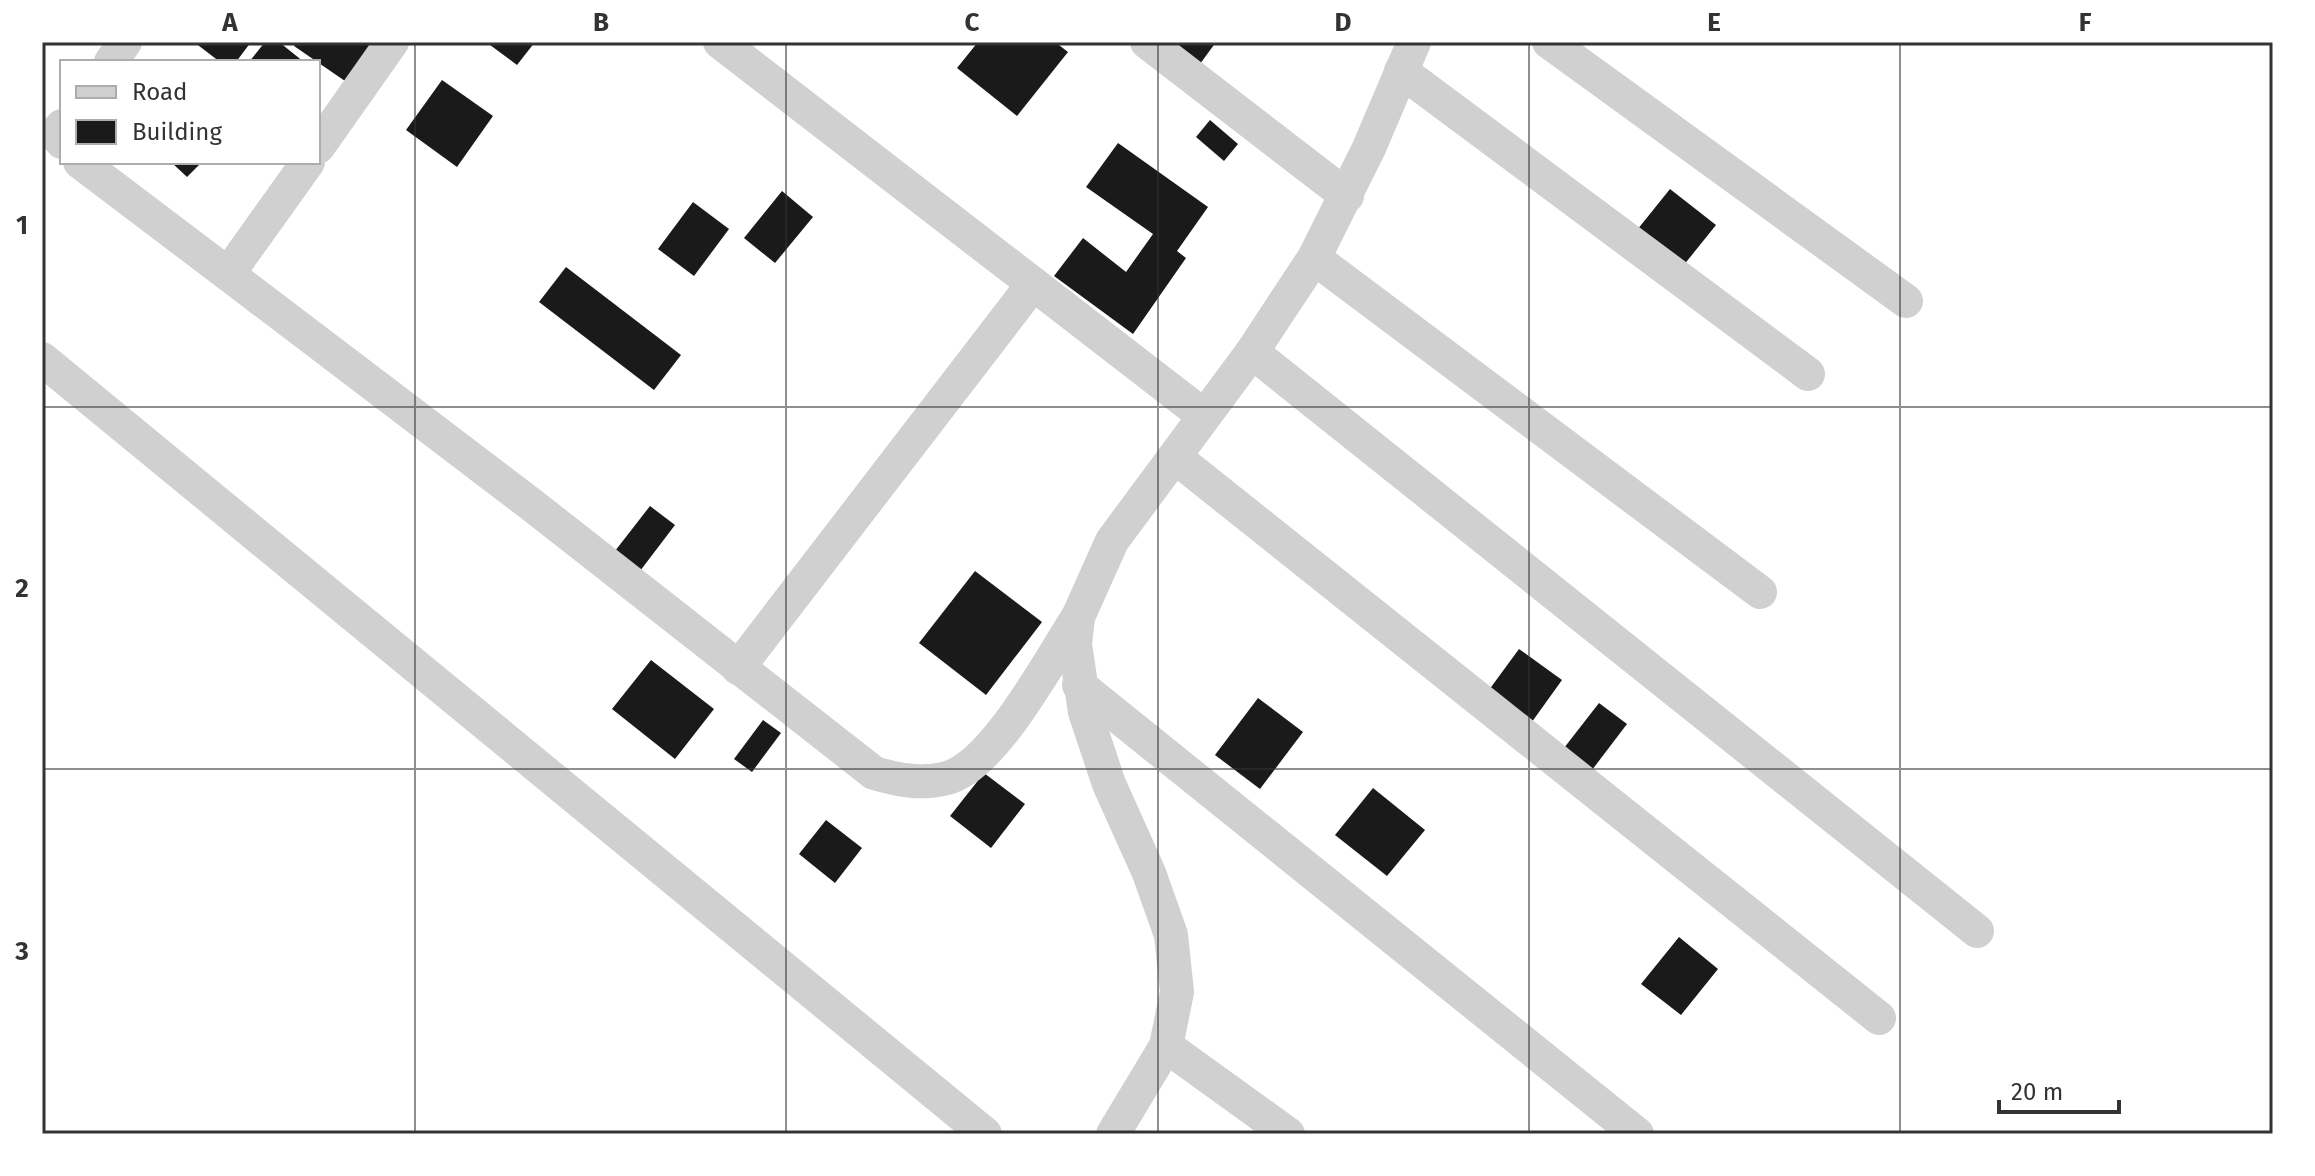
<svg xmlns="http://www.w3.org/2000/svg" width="2315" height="1176" viewBox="0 0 2315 1176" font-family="'Fira Sans',sans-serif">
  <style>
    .building { fill: #1a1a1a }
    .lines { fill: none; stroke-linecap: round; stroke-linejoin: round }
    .minor { stroke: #d0d0d0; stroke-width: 34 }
    .grid { fill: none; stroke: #333; stroke-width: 2; stroke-opacity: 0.55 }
    .neatline { fill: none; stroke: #333; stroke-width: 3 }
    .grid-label { font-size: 26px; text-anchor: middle; font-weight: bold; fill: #333 }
  </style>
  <rect width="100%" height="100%" fill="#fff"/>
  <!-- building -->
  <g class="building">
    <polygon points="194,42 251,42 236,62 220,62"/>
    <polygon points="265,42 279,42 304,62 249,62"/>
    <polygon points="297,42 372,42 345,81 294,46"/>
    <polygon points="486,42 535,42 517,65"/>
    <polygon points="978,42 1055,42 1068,52 1017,116 957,68"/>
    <polygon points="1170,42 1216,42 1200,64"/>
    <polygon points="442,80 493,116 457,167 406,130"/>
    <polygon points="1210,120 1238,144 1224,161 1196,137"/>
    <polygon points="1118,143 1208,207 1177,251 1186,258 1133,334 1054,276 1083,238 1126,272 1153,234 1086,187"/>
    <polygon points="171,162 202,162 187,177"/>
    <polygon points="1670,189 1716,225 1679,271 1633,235"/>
    <polygon points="782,191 813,217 775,263 744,238"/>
    <polygon points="693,202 729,229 694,276 658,249"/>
    <polygon points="566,267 681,355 654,390 539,302"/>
    <polygon points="650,506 675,525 640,571 615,551"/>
    <polygon points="975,571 1042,622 986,695 919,643"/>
    <polygon points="1519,649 1562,680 1529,726 1486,694"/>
    <polygon points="651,660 714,709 675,759 612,709"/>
    <polygon points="1258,698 1303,732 1260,789 1215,755"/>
    <polygon points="1599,703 1627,724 1592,770 1564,748"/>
    <polygon points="763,720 781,733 752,772 734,759"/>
    <polygon points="984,773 1025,804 991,848 950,816"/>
    <polygon points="1373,788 1425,830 1387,876 1335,835"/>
    <polygon points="826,820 862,848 835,883 799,854"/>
    <polygon points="1679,937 1718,969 1681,1015 1641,984"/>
  </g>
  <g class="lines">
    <!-- minor -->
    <g class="minor">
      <polyline points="720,42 1203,415"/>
      <polyline points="1147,42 1347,196"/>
      <polyline points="1549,42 1906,301"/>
      <polyline points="111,62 125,42"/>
      <polyline points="1401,71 1808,374"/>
      <polyline points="62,126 55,134 62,142"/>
      <polyline points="318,147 392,42"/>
      <polyline points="80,162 228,274"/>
      <path d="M308,162L228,274L528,502L874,773C898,780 923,785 947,778C995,765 1050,659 1078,617"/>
      <polyline points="1314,258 1760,592"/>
      <polyline points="1252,352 1977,931"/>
      <polyline points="42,359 985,1134"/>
      <polyline points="1175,457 1879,1018"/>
      <polyline points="738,668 1033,284"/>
      <polyline points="1079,685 1637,1134"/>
      <polyline points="1166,1046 1288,1134"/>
      <polyline points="1113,1134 1166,1046 1177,992 1171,935 1149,873 1109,784 1085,712 1075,644 1078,617 1112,541 1252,352 1314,258 1369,148 1414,42"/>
    </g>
  </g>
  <!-- grid -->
  <path class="grid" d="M415,42V1134M786,42V1134M1158,42V1134M1529,42V1134M1900,42V1134M42,407H2273M42,769H2273"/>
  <!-- border -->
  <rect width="2315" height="1176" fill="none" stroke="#ffffff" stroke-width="88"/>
  <!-- legend -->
  <rect x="60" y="60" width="260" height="104" fill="#ffffff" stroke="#adadad" stroke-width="2"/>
  <rect x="76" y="86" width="40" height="12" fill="#d0d0d0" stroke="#adadad" stroke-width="2"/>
  <text x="132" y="100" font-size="24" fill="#333333">Road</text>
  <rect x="76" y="120" width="40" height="24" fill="#1a1a1a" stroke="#adadad" stroke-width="2"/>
  <text x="132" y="140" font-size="24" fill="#333333">Building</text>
  <!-- scale -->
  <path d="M1999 1100v12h120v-12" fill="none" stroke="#333333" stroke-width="4"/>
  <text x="2011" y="1100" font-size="24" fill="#333333" stroke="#ffffff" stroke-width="6" paint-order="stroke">20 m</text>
  <rect x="44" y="44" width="2227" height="1088" class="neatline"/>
  <g class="grid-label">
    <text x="230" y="31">A</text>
    <text x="601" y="31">B</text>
    <text x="972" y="31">C</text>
    <text x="1343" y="31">D</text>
    <text x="1714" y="31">E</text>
    <text x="2085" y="31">F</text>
    <text x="22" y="234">1</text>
    <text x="22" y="597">2</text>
    <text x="22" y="960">3</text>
  </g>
</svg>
